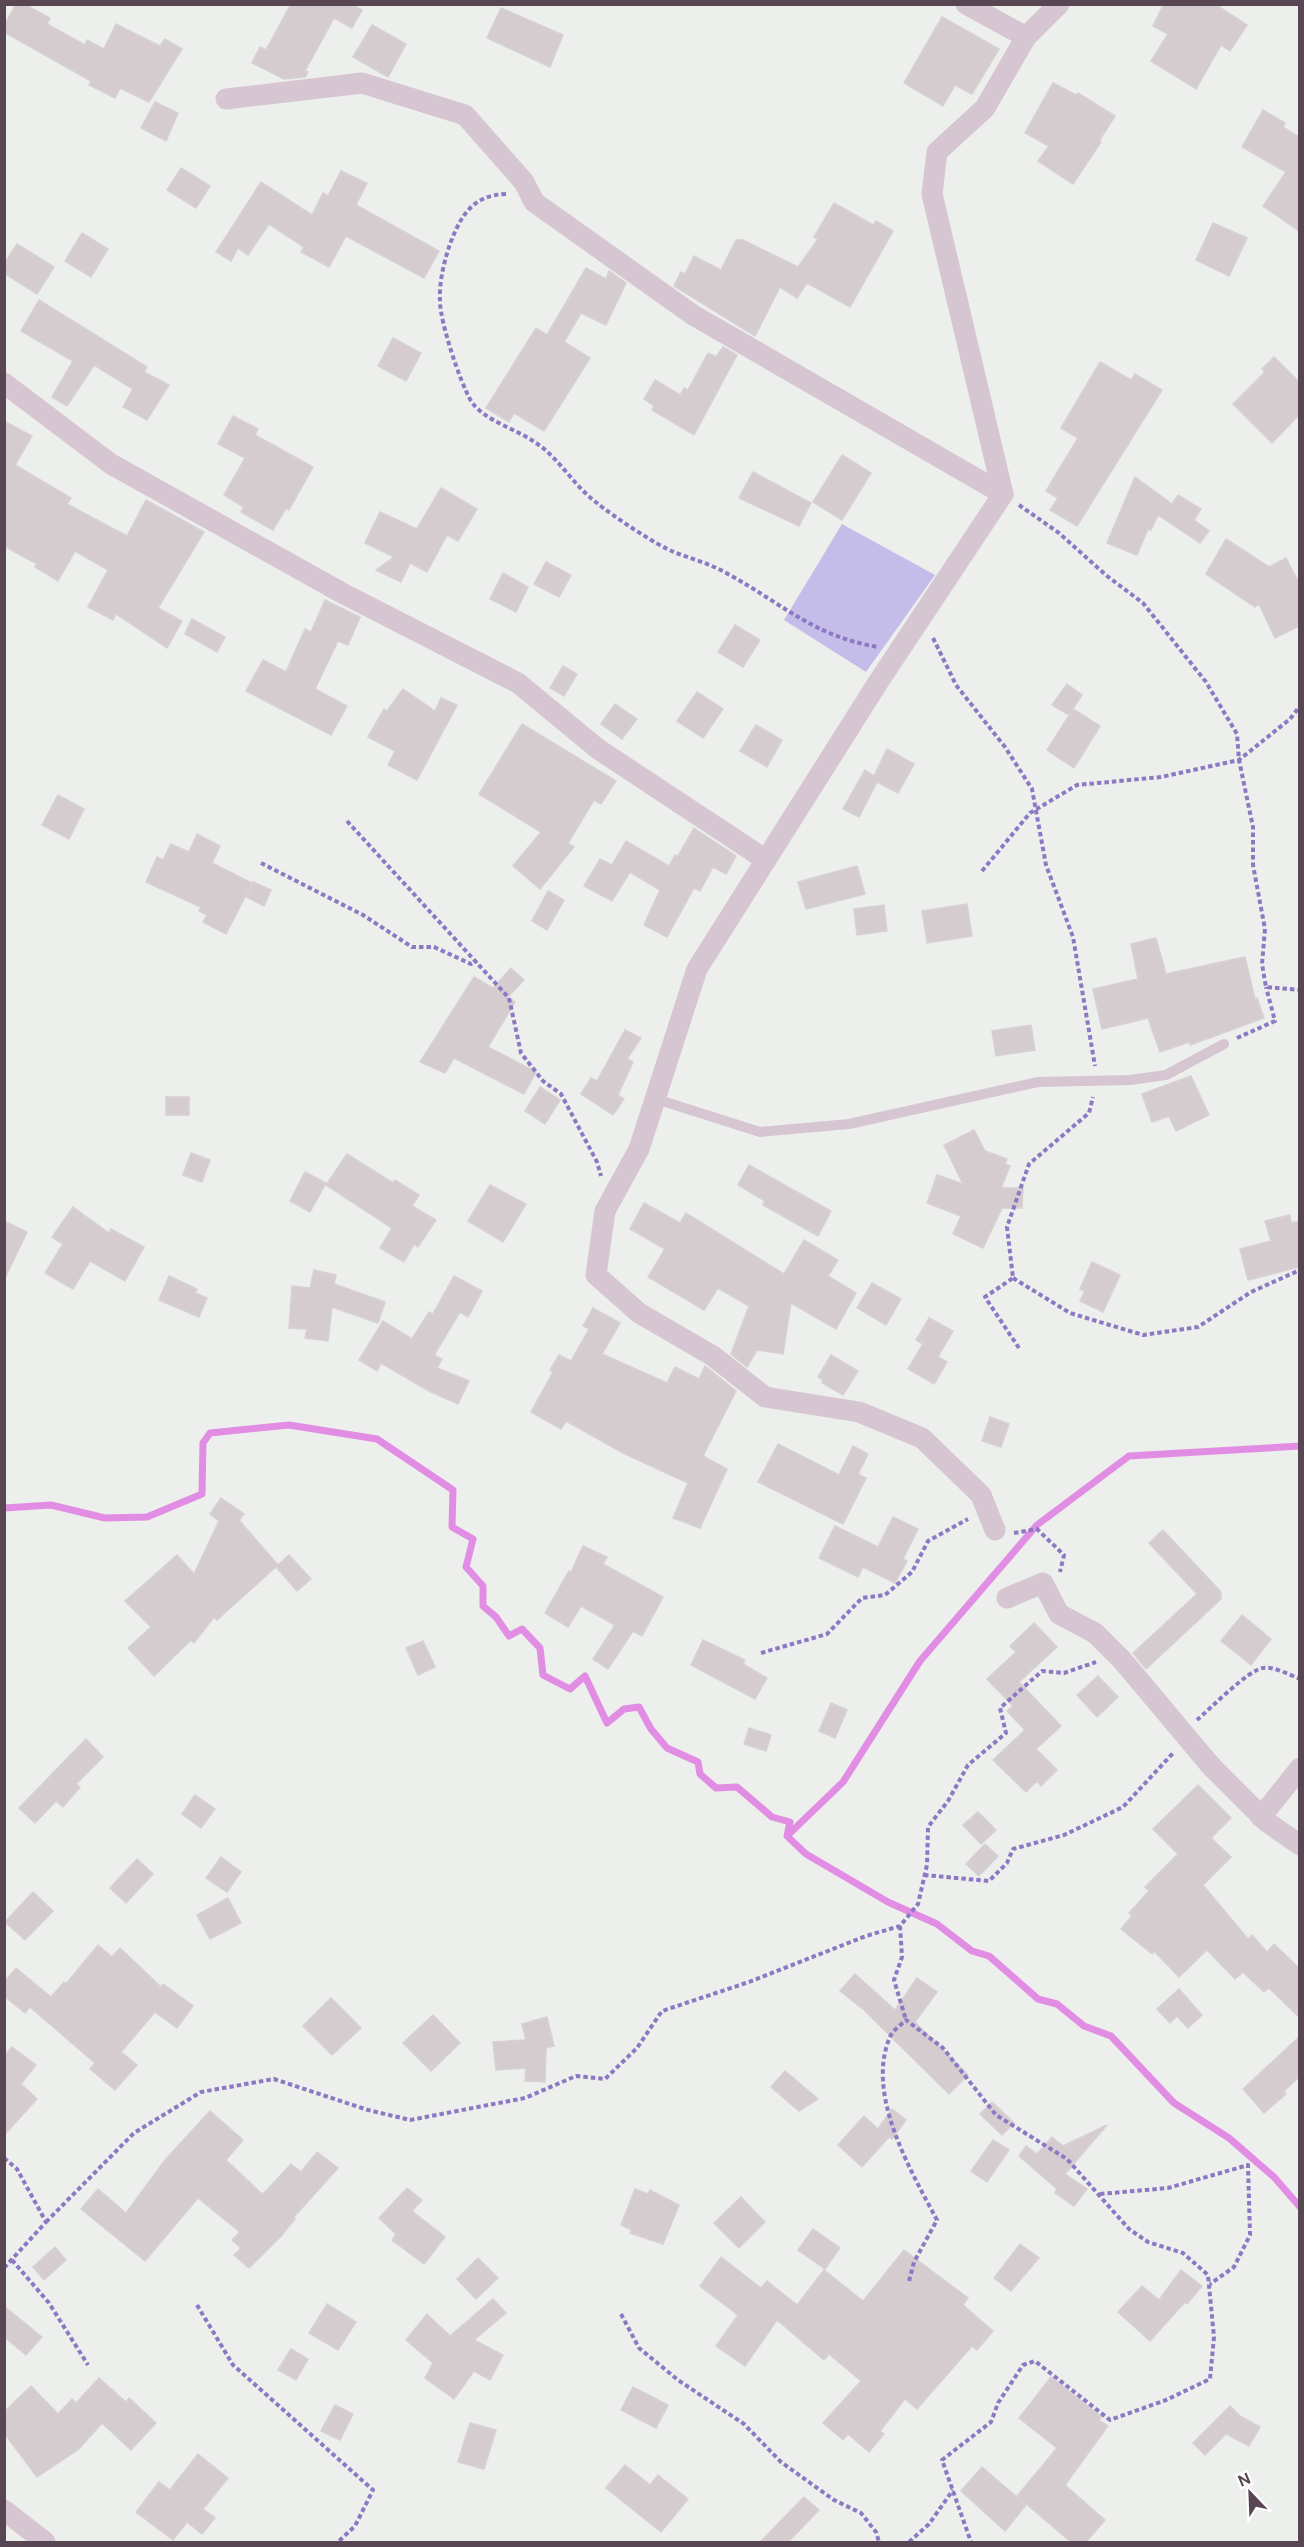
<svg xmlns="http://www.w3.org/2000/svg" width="1304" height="2547" viewBox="0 0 1304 2547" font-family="'DM Sans',sans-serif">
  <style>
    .green { fill: #c4bdea }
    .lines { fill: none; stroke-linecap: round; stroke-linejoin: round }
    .stream { stroke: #e18de3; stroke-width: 7 }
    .building { fill: #d4cccf; stroke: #d7d0d4; stroke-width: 1.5 }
    .path { stroke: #8d78c4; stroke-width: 4; stroke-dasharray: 4.5 3; stroke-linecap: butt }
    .lane { stroke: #d5c6d2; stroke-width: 10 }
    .street { stroke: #d5c6d2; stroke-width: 21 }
  </style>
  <rect width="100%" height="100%" fill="#edefec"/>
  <!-- green -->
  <polygon class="green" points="842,524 935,575 866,672 784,620"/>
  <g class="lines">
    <!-- stream -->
    <g class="stream">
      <polyline points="4,1508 51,1505 105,1518 147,1517 202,1494 203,1443 210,1433 289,1425 377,1439 453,1490 452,1527 473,1539 466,1567 483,1586 483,1606 496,1617 509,1636 522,1629 540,1648 543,1675 570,1689 585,1676 607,1723 624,1709 639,1707 651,1729 667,1748 698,1762 700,1774 716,1788 737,1787 772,1817 790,1822 787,1836 806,1854 888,1902 937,1924 972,1951 989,1956 1038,1999 1057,2004 1084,2026 1111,2036 1174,2103 1229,2138 1274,2177 1300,2207"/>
      <polyline points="788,1835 843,1782 920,1661 1037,1525 1129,1456 1300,1446"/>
    </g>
  </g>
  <!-- building -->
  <g class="building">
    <polygon points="16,4 24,4 50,18 47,24 85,45 87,40 104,49 116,24 160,46 165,39 182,49 149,102 120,88 115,98 89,85 91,81 4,32 4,26"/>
    <polygon points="291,4 351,4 362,10 352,28 334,18 305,71 308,72 305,77 284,79 252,63 260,47 266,50"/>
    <polygon points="1164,4 1215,4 1247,25 1230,51 1221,45 1196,89 1151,61 1168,34 1153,26"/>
    <polygon points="501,8 563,35 550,67 487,38"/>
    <polygon points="942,17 999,49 972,94 955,85 943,106 904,83"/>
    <polygon points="372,25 406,44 388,77 353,57"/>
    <polygon points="1053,83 1076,95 1078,93 1115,116 1099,141 1101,142 1073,184 1038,161 1049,146 1025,133"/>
    <polygon points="155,102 178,113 166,141 141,128"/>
    <polygon points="1263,110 1285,123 1283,127 1299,137 1299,231 1263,206 1286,172 1242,147"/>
    <polygon points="181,168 210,186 196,208 167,190"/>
    <polygon points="341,171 367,183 356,205 439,251 424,278 346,236 329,267 301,252 304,247 269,224 248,255 238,248 231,261 216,252 261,182 312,215 323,193 328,196"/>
    <polygon points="834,203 873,225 876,221 893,231 850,307 807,283 797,298 780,287 755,336 674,286 681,272 685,274 694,256 721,270 736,240 743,240 798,267 818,239 814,237"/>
    <polygon points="1213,223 1247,238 1229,276 1196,260"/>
    <polygon points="82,233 108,249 91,277 65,261"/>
    <polygon points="17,244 54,267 37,294 4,273 4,264"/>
    <polygon points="586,268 606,279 609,271 626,283 606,325 581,313 564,342 590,358 544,431 514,413 509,422 486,408 536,328 547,335"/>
    <polygon points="39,300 147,367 144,372 169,385 147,420 123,407 133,389 94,365 67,406 52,397 73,361 21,331"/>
    <polygon points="393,338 421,353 406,381 378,366"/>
    <polygon points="723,347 737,355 694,435 652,410 654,406 644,399 655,380 680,395 684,388 688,390 708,353 716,357"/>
    <polygon points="1274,357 1299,382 1299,415 1272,443 1233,404 1265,372 1262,369"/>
    <polygon points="1100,362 1131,380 1135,374 1162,390 1077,526 1050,510 1058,498 1046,491 1078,438 1061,428"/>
    <polygon points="233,416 258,429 255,435 313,467 289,510 286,508 273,530 241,512 244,507 224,495 245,458 218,444"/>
    <polygon points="4,421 32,436 15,465 71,498 67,504 127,536 146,500 204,532 158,608 182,621 167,648 116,614 113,620 88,607 108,570 75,551 58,581 35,567 37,564 4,546"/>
    <polygon points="842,455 871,473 842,520 813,502"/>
    <polygon points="753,472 811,503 799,526 739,498"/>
    <polygon points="1135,477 1172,504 1178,495 1201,509 1194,520 1209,531 1200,543 1158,515 1151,530 1148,529 1137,555 1107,543"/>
    <polygon points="441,488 477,509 458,541 447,535 427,572 410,563 401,582 376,570 394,557 365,543 380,512 417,529"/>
    <polygon points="1226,539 1269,567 1286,558 1299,583 1299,626 1275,638 1259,604 1255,607 1206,574"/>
    <polygon points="546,562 571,575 559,597 534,584"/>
    <polygon points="503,573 528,587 516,612 490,599"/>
    <polygon points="325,600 360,617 348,645 338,641 315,689 347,706 331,735 246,691 263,660 286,672 305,629 311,632"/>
    <polygon points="192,619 225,637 217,652 185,634"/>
    <polygon points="735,625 760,640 743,667 718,652"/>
    <polygon points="563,666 577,674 564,696 550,688"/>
    <polygon points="1067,684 1082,695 1069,715 1052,705"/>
    <polygon points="403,689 435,711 441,698 457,705 417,780 388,765 395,751 368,737 384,709 387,711"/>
    <polygon points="697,692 723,709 703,738 677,721"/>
    <polygon points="615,704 637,719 622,739 601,724"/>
    <polygon points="1073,709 1100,726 1074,768 1047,750"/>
    <polygon points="522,724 616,781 601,804 594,800 568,843 574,847 540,889 513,866 541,832 479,794"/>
    <polygon points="756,725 782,740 767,767 740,751"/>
    <polygon points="887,749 914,764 898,793 877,782 859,817 843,809 865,770 874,776"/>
    <polygon points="58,795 84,809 69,839 42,825"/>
    <polygon points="694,828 736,856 726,874 713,867 700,891 694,888 667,937 644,925 660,890 630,872 612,901 584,886 600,859 612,865 626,841 669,866 675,855 678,856"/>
    <polygon points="197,834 220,846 212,863 252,883 226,934 203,922 207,915 199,911 201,907 146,882 157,857 163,860 171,844 189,852"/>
    <polygon points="857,866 865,894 806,909 798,882"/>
    <polygon points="253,882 271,890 264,906 246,897"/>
    <polygon points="548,891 564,900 547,930 532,921"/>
    <polygon points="967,904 972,936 927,943 922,911"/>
    <polygon points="884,905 887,931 857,935 854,909"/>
    <polygon points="1156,938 1166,974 1245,957 1255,999 1257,998 1264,1018 1190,1045 1189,1042 1160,1052 1148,1018 1102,1029 1093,989 1138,979 1131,944"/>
    <polygon points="511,968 524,980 508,997 515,1002 488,1047 536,1072 524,1094 454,1058 445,1073 420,1062 474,977 493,988"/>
    <polygon points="1031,1025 1035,1050 996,1056 992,1031"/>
    <polygon points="625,1030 641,1038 627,1059 633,1062 618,1095 624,1099 613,1115 581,1094 591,1078 597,1081"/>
    <polygon points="1191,1076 1209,1115 1176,1131 1169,1116 1152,1122 1142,1094"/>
    <polygon points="540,1087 560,1100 545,1124 525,1111"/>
    <rect x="166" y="1097" width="23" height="18"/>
    <polygon points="974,1130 985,1151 1007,1159 1005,1164 1010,1166 1001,1188 1023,1188 1022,1208 1002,1208 983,1248 953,1234 961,1216 927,1203 937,1175 963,1184 944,1145"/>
    <polygon points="191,1153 210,1160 202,1182 183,1175"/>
    <polygon points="347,1154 393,1183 395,1180 419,1195 412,1206 436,1220 418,1247 414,1244 404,1262 380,1248 392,1228 326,1185"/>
    <polygon points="749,1165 831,1211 818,1236 763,1205 765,1201 738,1185"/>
    <polygon points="305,1172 326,1183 310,1212 290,1201"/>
    <polygon points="490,1185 526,1204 503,1242 468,1221"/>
    <polygon points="644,1203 680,1223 686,1213 784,1274 804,1240 838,1260 828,1276 856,1293 836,1329 791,1303 783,1354 757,1350 747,1367 731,1354 749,1306 718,1288 704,1310 648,1277 665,1249 630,1229"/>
    <polygon points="73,1207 109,1233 111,1229 144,1247 125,1281 90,1261 73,1289 45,1273 63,1244 52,1237"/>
    <polygon points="1290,1215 1291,1223 1299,1221 1299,1267 1248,1280 1240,1249 1271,1241 1265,1221"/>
    <polygon points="4,1221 27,1232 4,1280"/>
    <polygon points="1092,1262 1120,1275 1103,1312 1080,1301 1085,1291 1080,1289"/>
    <polygon points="314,1270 336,1275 334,1284 385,1302 378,1323 332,1307 328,1341 305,1338 307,1329 289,1328 292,1286 310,1288"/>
    <polygon points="169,1276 197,1289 195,1293 207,1298 199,1317 159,1300"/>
    <polygon points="454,1276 482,1291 468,1317 460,1312 434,1355 442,1359 437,1368 469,1381 458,1404 429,1391 381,1363 377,1371 359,1360 383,1321 412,1339 429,1312 433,1314"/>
    <polygon points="872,1283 901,1299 886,1325 857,1308"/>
    <polygon points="593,1308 620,1323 602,1354 667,1383 675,1367 699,1379 705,1366 736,1391 703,1456 727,1469 700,1528 673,1518 688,1483 623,1453 566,1421 561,1429 531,1412 553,1372 550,1370 559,1355 571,1361 589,1329 583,1326"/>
    <polygon points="929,1318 953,1331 938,1357 947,1362 934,1384 908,1369 923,1344 916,1340"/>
    <polygon points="831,1355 858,1371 843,1395 822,1383 823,1380 818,1377"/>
    <polygon points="990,1417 1009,1424 1001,1447 982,1441"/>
    <polygon points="778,1444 839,1475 853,1446 868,1454 858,1474 866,1478 843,1524 758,1482"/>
    <polygon points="221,1498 244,1514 239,1520 278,1565 217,1620 214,1617 194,1643 191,1640 154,1676 128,1648 151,1627 125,1601 177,1555 194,1574 219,1521 210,1514"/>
    <polygon points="893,1517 918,1529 903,1559 907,1561 895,1583 863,1567 858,1577 819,1558 835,1526 878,1547"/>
    <polygon points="1163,1530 1221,1592 1221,1599 1146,1669 1133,1653 1197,1594 1149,1543"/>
    <polygon points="583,1546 607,1557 603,1564 663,1597 642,1636 633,1631 608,1669 593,1659 615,1625 581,1606 568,1627 545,1613 569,1571 571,1572"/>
    <polygon points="289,1555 311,1579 297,1591 276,1567"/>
    <polygon points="1242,1615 1271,1639 1251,1665 1221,1641"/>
    <polygon points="1034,1623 1057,1647 1019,1682 1061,1726 1036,1749 1057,1770 1041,1786 1037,1781 1026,1792 993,1760 1025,1730 1007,1711 1013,1706 987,1679 1016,1652 1010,1646"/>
    <polygon points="703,1640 745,1660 743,1664 767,1678 755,1699 691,1665"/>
    <polygon points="423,1641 435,1667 418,1675 406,1648"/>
    <polygon points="1098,1676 1118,1697 1097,1717 1077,1695"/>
    <polygon points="831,1703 847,1710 835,1738 819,1731"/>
    <polygon points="749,1728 771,1735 766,1751 744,1744"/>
    <polygon points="86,1739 103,1757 76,1784 80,1787 63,1807 56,1801 35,1823 19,1808"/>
    <polygon points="1198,1785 1231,1818 1211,1838 1231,1857 1203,1885 1248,1939 1252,1935 1267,1952 1274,1944 1299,1968 1299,2017 1269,1988 1264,1992 1243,1972 1235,1979 1207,1950 1179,1977 1154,1951 1152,1954 1121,1929 1132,1916 1129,1913 1149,1891 1145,1887 1178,1854 1153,1829"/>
    <polygon points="195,1795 215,1809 201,1828 182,1814"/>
    <polygon points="978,1812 996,1830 981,1844 963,1825"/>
    <polygon points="985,1844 998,1856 979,1876 966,1864"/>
    <polygon points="221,1857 241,1872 227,1892 206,1878"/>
    <polygon points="137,1859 153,1874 126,1903 110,1888"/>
    <polygon points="33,1892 53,1911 25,1940 5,1922"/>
    <polygon points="228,1898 241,1923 210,1939 197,1915"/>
    <polygon points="98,1945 112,1957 120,1948 161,1987 163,1984 193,2006 177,2028 155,2012 121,2052 137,2065 115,2090 90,2069 95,2063 30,2007 25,2013 4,1996 4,1982 16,1968 51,1997 64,1982 66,1984"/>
    <polygon points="855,1974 895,2010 917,1978 937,1992 915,2022 968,2075 949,2094 864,2010 840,1991"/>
    <polygon points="1179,1989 1202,2015 1188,2028 1177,2016 1170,2023 1157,2009"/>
    <polygon points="331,1998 361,2028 332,2055 303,2026"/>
    <polygon points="433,2015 460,2043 431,2071 403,2043"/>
    <polygon points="547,2017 554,2046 546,2048 545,2082 525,2081 526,2068 496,2070 493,2042 526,2040 522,2024"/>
    <polygon points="1299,2037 1299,2077 1284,2091 1286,2094 1264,2113 1243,2089"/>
    <polygon points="12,2047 36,2065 21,2084 37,2099 4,2135 4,2056"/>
    <polygon points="785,2071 818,2099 799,2111 771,2087"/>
    <polygon points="992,2102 1014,2123 1002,2135 980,2114"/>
    <polygon points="892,2109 906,2120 892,2139 884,2134 888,2138 862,2167 838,2145 864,2116 878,2129"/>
    <polygon points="210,2111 243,2140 226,2160 261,2193 264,2193 291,2164 301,2172 317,2152 338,2168 293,2218 295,2219 282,2235 249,2268 234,2255 241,2248 232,2240 240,2232 198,2198 145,2261 81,2209 98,2189 126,2213 165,2160"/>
    <polygon points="1107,2125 1065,2174 1087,2189 1074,2206 1055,2193 1057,2189 1019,2156 1026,2146 1037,2154 1052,2137 1063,2146"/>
    <polygon points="993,2140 1009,2150 987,2182 971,2171"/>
    <polygon points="407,2188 422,2200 412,2211 445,2237 424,2264 392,2240 396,2234 379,2218"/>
    <polygon points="635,2189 648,2194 650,2190 679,2205 663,2244 630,2233 632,2230 621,2225"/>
    <polygon points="741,2197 765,2222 739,2248 714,2223"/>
    <polygon points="813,2229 840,2248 825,2269 798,2250"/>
    <polygon points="1020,2244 1039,2258 1011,2291 994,2278"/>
    <polygon points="55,2247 66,2260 44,2280 33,2267"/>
    <polygon points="904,2250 968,2298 963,2305 993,2331 977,2350 972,2346 917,2409 905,2399 880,2431 884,2434 869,2452 848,2434 843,2440 823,2423 861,2381 829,2354 824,2360 777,2320 745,2366 716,2346 738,2315 700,2286 721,2257 761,2288 767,2281 797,2305 824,2270 863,2301"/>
    <polygon points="478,2258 498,2278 476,2299 457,2279"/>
    <polygon points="1181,2270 1202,2286 1187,2304 1185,2302 1150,2341 1118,2312 1142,2286 1159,2300"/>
    <polygon points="493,2299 506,2313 474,2340 503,2355 490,2380 474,2371 454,2399 425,2378 433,2363 406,2340 427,2314 450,2336"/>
    <polygon points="327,2304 356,2322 338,2350 309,2333"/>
    <polygon points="4,2306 42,2337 26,2355 4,2337"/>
    <polygon points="291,2349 308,2359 296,2380 278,2370"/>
    <polygon points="1051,2377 1102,2417 1099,2420 1108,2426 1065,2485 1105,2520 1086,2542 1071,2542 1017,2496 1057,2448 1019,2418"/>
    <polygon points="99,2378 126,2402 129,2398 156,2423 131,2450 102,2423 79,2449 37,2477 4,2433 4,2412 31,2386 58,2414 72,2399 76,2403"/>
    <polygon points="633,2387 668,2405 656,2428 621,2410"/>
    <polygon points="335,2405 353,2414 340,2440 321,2431"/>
    <polygon points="1230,2406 1240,2416 1260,2427 1249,2446 1226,2434 1205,2455 1193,2443"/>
    <polygon points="470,2423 496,2430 484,2469 458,2462"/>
    <polygon points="198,2454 228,2478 203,2509 215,2518 202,2534 187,2522 173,2540 136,2512 159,2482 170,2490"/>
    <polygon points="625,2465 650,2485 658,2475 688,2499 661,2532 606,2488"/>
    <polygon points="982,2467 1026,2505 1005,2531 961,2491"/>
    <polygon points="804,2497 819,2510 788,2542 760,2542"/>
  </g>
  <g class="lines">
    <!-- path -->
    <g class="path">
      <path d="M506,194C473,195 461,215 450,244C444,262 439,282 440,301C440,322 460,382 471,401C484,421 517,429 536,443C559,458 574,486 597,503C613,516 656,545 674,552C692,559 711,564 728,574C783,604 813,636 878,647"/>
      <polyline points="1019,505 1059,533 1107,576 1143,603 1206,682 1237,734 1239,760 1253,827 1253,865 1265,929 1262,964 1266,987 1300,990"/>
      <polyline points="933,638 956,685 1005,747 1032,789 1046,865 1073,937 1095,1066"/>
      <polyline points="347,821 509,998 521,1053 543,1081 561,1094 597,1162 601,1176"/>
      <polyline points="261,863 363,915 412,947 434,947 471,964 477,961"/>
      <polyline points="982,871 1030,813 1077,785 1161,777 1239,760 1290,719 1300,706"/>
      <polyline points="1237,1038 1275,1021 1266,987"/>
      <polyline points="1013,1278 1070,1313 1143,1335 1198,1327 1251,1292 1300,1270"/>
      <polyline points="1019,1348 985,1297 1013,1278 1007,1227 1029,1164 1089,1113 1093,1097"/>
      <polyline points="1014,1533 1037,1529 1064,1555 1060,1572"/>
      <polyline points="761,1653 827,1634 862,1598 885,1595 912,1572 928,1541 968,1519"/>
      <path d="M1197,1720C1211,1708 1248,1670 1263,1668C1273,1666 1290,1675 1300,1679"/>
      <polyline points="924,1875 989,1881 1007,1863 1013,1849 1064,1835 1123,1807 1174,1752"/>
      <polyline points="900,1926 902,1957 894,1980 906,2020"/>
      <polyline points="4,2158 17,2169 46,2222 4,2268"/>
      <polyline points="1100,2194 1168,2188 1248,2165 1250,2235 1234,2267 1210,2284"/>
      <polyline points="46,2222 134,2133 201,2092 274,2079 368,2110 410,2120 525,2098 576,2076 605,2079 637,2048 662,2011 749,1982 866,1936 900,1926 918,1904 927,1865 928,1827 948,1801 968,1765 1006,1733 1000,1708 1042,1671 1064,1673 1096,1662"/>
      <polyline points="12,2260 49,2303 88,2365"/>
      <path d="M909,2281L914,2262L937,2220C911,2171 865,2094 890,2037C892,2031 901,2025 906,2020L943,2048L996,2115L1067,2159L1129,2229L1148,2242L1183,2253L1208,2275L1214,2337L1210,2379L1166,2400L1110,2420L1035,2361L1023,2365L998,2403L991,2422L942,2460L971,2542"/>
      <polyline points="197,2305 233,2365 373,2490 355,2526 338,2542"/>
      <polyline points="621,2314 639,2348 678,2380 744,2424 781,2462 834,2500 861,2513 876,2532 879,2542"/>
      <polyline points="909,2542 929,2524 953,2490"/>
    </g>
    <!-- lane -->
    <polyline class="lane" points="656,1099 760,1132 849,1124 1038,1082 1130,1080 1166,1075 1224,1044"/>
    <!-- street -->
    <g class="street">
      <polyline points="966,4 1026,37"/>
      <polyline points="226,99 362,83 465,115 524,182 534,202 693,315 1003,494"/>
      <polyline points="4,383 111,464 344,594 518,683 598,749 766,860"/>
      <polyline points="995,1530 981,1495 922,1438 859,1412 765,1397 713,1356 639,1313 596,1275 605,1211 639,1149 697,969 877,684 1003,494 932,194 937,152 985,108 1026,37 1059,4"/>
      <polyline points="1007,1598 1043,1583 1059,1614 1095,1633 1122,1660 1211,1766 1267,1822 1300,1845"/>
      <polyline points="1261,1817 1300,1768"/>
      <polyline points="4,2510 45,2542"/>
    </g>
  </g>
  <!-- border -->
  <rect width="1304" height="2547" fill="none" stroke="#584653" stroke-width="12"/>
  <!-- north arrow -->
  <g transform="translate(1250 2493) rotate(337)" stroke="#ffffff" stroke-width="4.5" paint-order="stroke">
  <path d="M0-4.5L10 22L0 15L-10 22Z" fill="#584653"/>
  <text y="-9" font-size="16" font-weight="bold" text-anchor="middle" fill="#584653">N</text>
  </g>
</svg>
